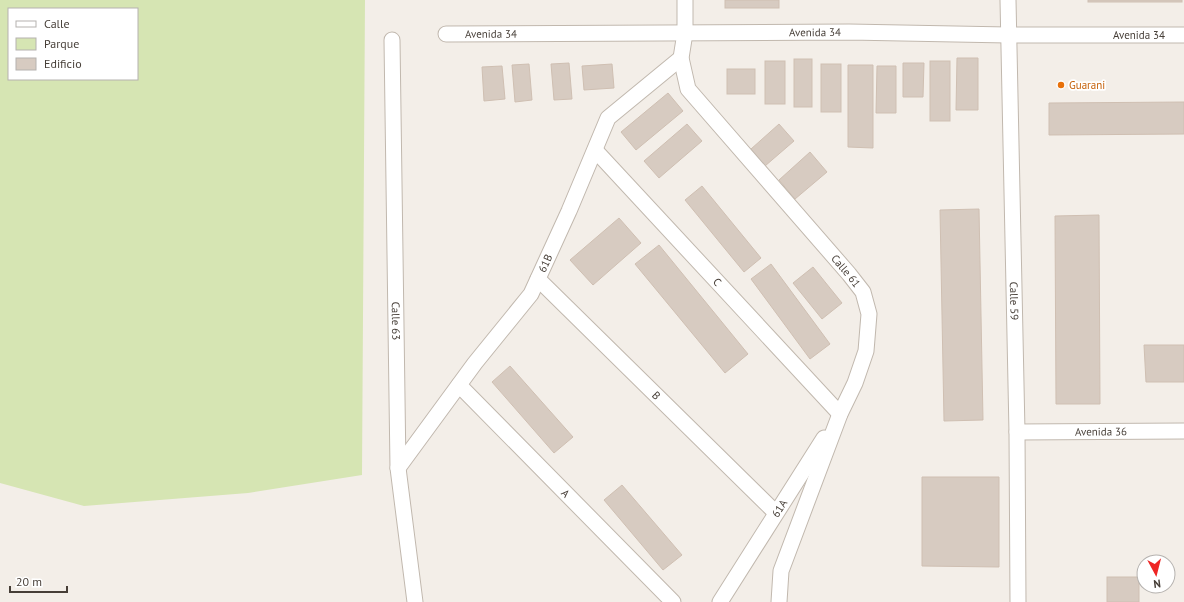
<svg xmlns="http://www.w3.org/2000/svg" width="1184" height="602" viewBox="0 0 1184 602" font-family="'PT Sans',sans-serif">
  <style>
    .green { fill: #d6e5b3; fill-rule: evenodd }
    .building { fill: #d7cbc1; stroke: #cfbfb2 }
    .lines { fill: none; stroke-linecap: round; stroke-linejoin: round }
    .minor-casing { stroke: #c1b8ae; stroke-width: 17 }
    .minor { stroke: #fff; stroke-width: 15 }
    .food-dot { fill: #e8710a; stroke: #fff; stroke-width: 1.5 }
    .labels { text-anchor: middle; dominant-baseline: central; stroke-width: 3.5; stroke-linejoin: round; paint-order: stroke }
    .street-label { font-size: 11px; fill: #463e37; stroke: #fff }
    .food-label { font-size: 11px; fill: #c56008; stroke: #fff; text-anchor: start }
  </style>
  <rect width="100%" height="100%" fill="#f3eee8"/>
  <!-- green -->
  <path class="green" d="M0,0H365L362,475L248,493L84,506L0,483ZM9,9H137V79H9Z"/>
  <!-- building -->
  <g class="building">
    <rect x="725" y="0" width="54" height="8"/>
    <rect x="1088" y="0" width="94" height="2"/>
    <polygon points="957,58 978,58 978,110 956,110"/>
    <rect x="794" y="59" width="18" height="48"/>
    <rect x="765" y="61" width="20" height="43"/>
    <rect x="930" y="61" width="20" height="60"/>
    <polygon points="569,63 572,99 554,100 551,64"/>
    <polygon points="903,63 924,63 923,97 903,97"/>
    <polygon points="529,64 532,100 515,102 512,65"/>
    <polygon points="612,64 614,88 584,90 582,66"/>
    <rect x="821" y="64" width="20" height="48"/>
    <polygon points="848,65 873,65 873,148 848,147"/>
    <polygon points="502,66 505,99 484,101 482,67"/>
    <polygon points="877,66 896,66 896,113 876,113"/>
    <rect x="727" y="69" width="28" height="25"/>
    <polygon points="668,93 683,111 636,150 621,132"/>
    <polygon points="1184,102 1184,134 1049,135 1049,103"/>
    <polygon points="687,124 702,141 659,178 644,161"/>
    <polygon points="779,124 794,141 765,166 751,149"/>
    <polygon points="810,152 827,172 795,199 779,180"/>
    <polygon points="702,186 761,258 744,272 685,200"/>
    <polygon points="979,209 983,420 944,421 940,210"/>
    <polygon points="1099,215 1100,404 1056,404 1055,216"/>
    <polygon points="619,218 641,243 593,285 570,260"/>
    <polygon points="659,245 748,354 725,373 635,264"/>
    <polygon points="771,264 830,344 810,359 751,279"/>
    <polygon points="813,267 842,303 822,319 793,283"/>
    <polygon points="1144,345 1184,345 1184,382 1146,382"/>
    <polygon points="510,366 573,437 554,453 492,382"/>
    <polygon points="922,477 999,477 999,567 922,566"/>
    <polygon points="622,485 682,555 663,570 604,500"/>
    <rect x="1107" y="577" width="32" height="25"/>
  </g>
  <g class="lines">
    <!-- minor casing -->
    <g class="minor-casing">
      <g id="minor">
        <path id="s1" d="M685,0V33L681,58L688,89L849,274L863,292L869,314L866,351L855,383L840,414L781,571L779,602"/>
        <path id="s2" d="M1008,0L1017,432L1018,602"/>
        <path id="s3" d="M446,34L849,32L1008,35H1184"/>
        <path id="s4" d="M392,40L398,468L415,602"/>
        <path id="s5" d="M595,150L840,414"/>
        <path id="s6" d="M538,279L775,512"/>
        <path id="s7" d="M459,385L673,602"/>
        <path id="s8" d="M1017,432L1184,431"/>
        <path id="s9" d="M398,468L475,363L531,294L569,211L608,118L681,58"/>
        <path id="s10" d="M720,602L824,438"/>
      </g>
    </g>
    <!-- minor -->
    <use href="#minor" class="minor"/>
  </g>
  <!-- markers -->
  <circle class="food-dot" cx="1061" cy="85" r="4"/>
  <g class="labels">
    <!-- street labels -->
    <g class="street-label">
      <text stroke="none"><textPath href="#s3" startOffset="369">Avenida 34</textPath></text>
      <text stroke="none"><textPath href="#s3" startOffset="45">Avenida 34</textPath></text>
      <text stroke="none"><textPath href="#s3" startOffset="693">Avenida 34</textPath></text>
      <text stroke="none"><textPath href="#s9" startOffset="253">61B</textPath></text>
      <text stroke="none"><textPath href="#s1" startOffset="331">Calle 61</textPath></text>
      <text stroke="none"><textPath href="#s5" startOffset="180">C</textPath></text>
      <text stroke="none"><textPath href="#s2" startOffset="301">Calle 59</textPath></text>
      <text stroke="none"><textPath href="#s4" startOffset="281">Calle 63</textPath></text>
      <text stroke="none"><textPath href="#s6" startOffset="166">B</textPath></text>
      <text stroke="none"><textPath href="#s8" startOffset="84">Avenida 36</textPath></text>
      <text stroke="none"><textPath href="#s7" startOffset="152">A</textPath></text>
      <text stroke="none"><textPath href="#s10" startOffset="111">61A</textPath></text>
    </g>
    <!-- food labels -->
    <g class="food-label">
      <text x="1069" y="85">Guarani</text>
    </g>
  </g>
  <!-- legend -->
  <rect x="8" y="8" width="130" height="72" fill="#ffffff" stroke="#b5b2af"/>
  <rect x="16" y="21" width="20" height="6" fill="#ffffff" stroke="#b5b2af"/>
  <text x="44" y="28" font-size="12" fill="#463e37">Calle</text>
  <rect x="16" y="38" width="20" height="12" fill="#d6e5b3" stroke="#b5b2af"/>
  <text x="44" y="48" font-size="12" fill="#463e37">Parque</text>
  <rect x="16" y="58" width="20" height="12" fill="#d7cbc1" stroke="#b5b2af"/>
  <text x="44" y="68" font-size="12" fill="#463e37">Edificio</text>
  <!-- north arrow -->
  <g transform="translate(1156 574) rotate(173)"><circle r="19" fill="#ffffff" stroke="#b5b2af"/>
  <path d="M0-3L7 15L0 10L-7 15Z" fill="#ee2524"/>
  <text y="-6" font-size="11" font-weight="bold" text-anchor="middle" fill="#463e37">N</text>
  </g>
  <!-- scale -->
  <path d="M10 586v6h57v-6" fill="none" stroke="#463e37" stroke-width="2"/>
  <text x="16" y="586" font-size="12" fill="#463e37" stroke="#ffffff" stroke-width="3" paint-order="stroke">20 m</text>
</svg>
